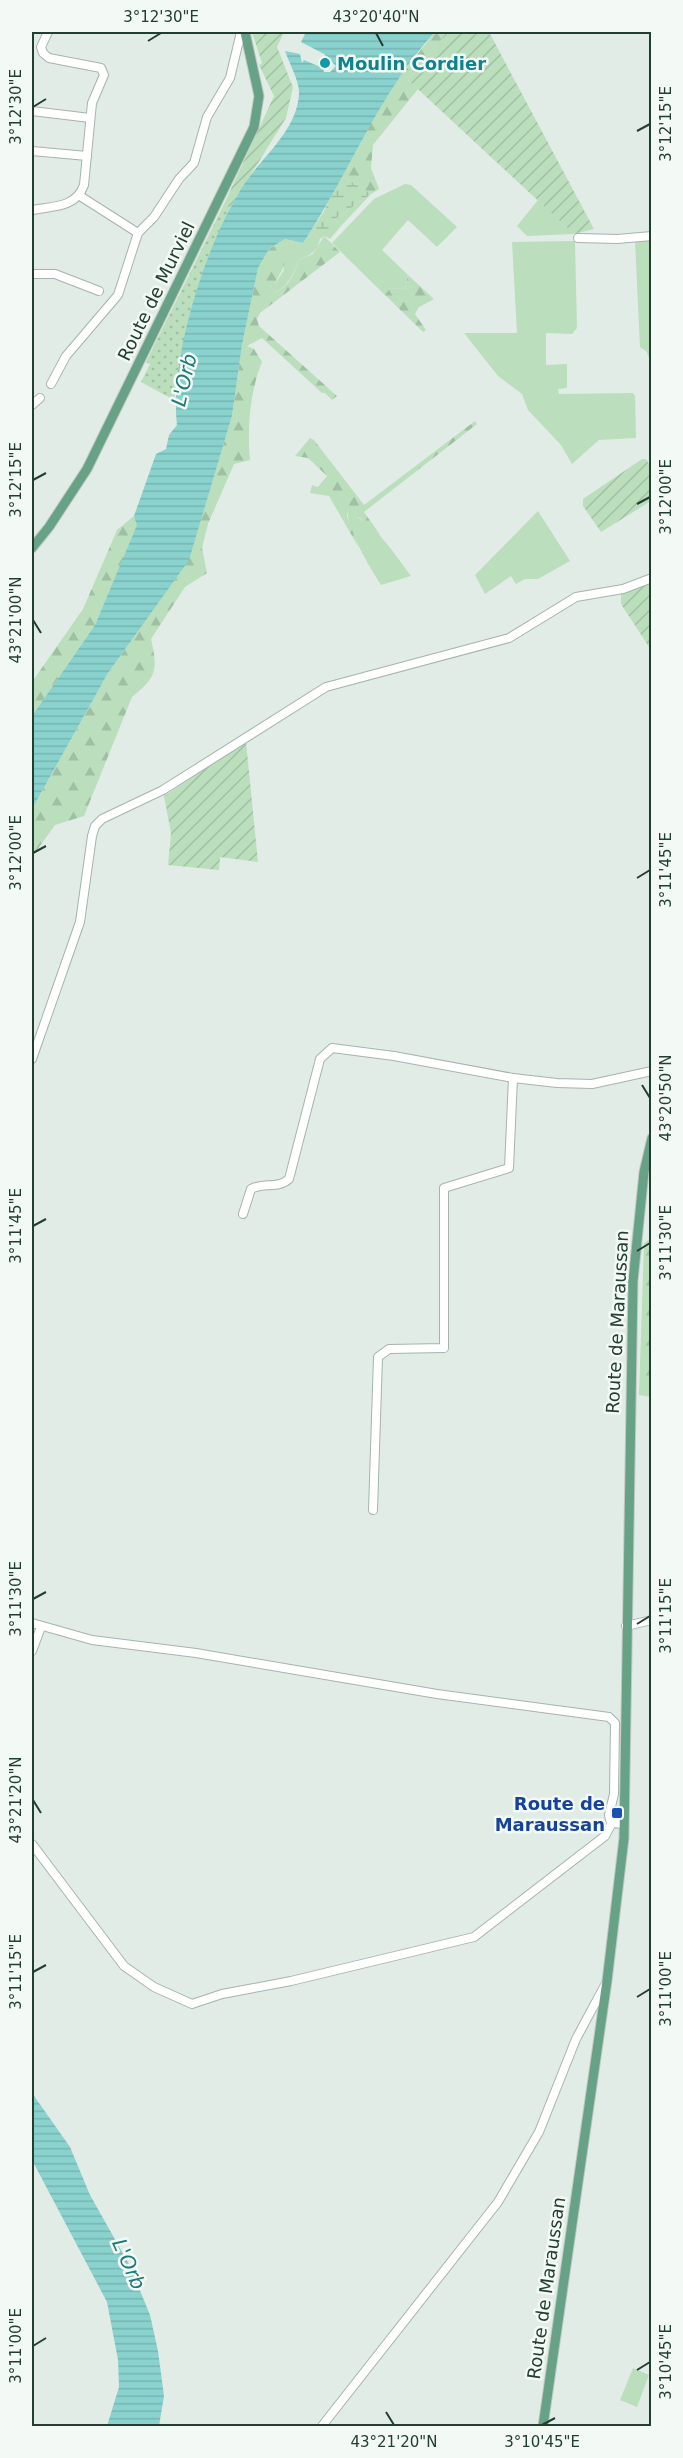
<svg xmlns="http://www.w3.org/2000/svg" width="683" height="2458" viewBox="0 0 683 2458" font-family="'DejaVu Sans',sans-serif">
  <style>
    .grass { fill: #bbdebd }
    .forest { fill: url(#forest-firs) }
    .wetland { fill: url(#wetland-marsh) }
    .park { fill: url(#park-dots) }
    .garden { fill: url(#garden-furrows) }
    .water { fill: url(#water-rules) }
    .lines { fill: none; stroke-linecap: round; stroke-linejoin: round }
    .minor-casing { stroke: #a5b4ac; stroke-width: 10 }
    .major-casing { stroke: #c1c9c5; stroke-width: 11 }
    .minor { stroke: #fff; stroke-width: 8 }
    .major { stroke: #67a287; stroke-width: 9 }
    .ticks { fill: none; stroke: #223e31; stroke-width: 2 }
    .culture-dot { fill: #0f9aa8; stroke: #f3f9f5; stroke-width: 2 }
    .transit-dot { fill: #1a4fb4; stroke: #f3f9f5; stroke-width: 2 }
    .labels { text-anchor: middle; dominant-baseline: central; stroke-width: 5; stroke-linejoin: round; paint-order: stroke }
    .culture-label { font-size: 18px; font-weight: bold; fill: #0d838f; stroke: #f3f9f5; text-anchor: start }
    .street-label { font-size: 18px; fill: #223e31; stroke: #f3f9f5 }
    .transit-label { font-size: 18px; font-weight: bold; fill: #164399; stroke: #f3f9f5; text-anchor: end }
    .water-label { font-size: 20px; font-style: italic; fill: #1c7a77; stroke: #f3f9f5 }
    .neatline { fill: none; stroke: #223e31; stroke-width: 2 }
    .ticks-label { font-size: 15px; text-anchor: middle; fill: #223e31 }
  </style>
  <defs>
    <pattern id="forest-firs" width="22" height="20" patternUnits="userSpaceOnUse" patternTransform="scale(1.5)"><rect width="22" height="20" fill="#bbdebd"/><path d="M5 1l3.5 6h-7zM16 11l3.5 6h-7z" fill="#a0c0a3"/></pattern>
    <pattern id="wetland-marsh" width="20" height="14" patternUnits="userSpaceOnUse" patternTransform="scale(1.5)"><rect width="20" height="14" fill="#bbdebd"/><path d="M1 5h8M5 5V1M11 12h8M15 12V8" fill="none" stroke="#a0c0a3"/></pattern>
    <pattern id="park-dots" width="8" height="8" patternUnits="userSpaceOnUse" patternTransform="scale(1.5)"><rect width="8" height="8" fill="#bbdebd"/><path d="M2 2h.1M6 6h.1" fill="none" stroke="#a0c0a3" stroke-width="1.8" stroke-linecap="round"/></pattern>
    <pattern id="garden-furrows" width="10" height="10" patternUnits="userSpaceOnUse" patternTransform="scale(1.5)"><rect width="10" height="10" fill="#bbdebd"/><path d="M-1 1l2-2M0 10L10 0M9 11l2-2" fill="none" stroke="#a0c0a3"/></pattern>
    <pattern id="water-rules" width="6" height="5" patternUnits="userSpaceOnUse" patternTransform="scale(1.5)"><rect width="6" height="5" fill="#8ad2ce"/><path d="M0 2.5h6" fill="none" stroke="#77b5b1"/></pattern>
  </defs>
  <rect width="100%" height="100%" fill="#e2ece6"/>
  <!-- grass -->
  <g class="grass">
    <polygon points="405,184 411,185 457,227 437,247 408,220 382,250 408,275 405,289 390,288 385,295 332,243 374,199"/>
    <polygon points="371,194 341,226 335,219"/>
    <polygon points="538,200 574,234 527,236 517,226"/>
    <path d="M310,232L320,239C317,253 311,254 299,260C295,272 286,289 274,293L273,287L284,270L279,248L276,245L285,239L303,243Z"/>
    <polygon points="651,238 651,361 650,361 647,352 640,347 635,241"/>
    <polygon points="575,241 577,328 572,334 546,333 546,365 567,364 567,388 558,389 559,394 633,393 635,396 636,438 599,440 572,464 561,445 528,410 522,394 498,376 464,333 517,333 512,242"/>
    <path d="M347,506L353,512L354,517C372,519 399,560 411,576L381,585C369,566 346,528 347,506Z"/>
    <polygon points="538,511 570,561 538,579 525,579 516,584 511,576 485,594 475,575"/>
    <polygon points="633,2368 649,2375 637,2407 620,2400"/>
  </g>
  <!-- forest -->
  <g class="forest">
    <polygon points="435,32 447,32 408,80 418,89 373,145 371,168 379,189 371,194 341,175 393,85"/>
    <path d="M324,236L340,252L260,313L257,319L259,326L337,396L332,400L325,393H322L262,338L247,346L254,349L262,362C250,391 247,429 250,460L234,464L208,524L202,548L207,573L185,587L151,639C158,669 157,677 132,697L84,816L55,825L32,857V809L108,673L189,559L232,416L242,345L258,268L269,249L276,245C298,264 272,274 274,293C286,290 296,272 299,260L313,254Z"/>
    <polygon points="408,275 434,299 419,307 415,314 426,330 423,332 385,295 390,288 405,289"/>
    <polygon points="475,421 477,424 364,512 381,536 360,518 353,517 353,512 347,507 347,516 359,548 329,496 310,493 312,485 318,487 327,476 308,458 295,456 310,438 314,440 364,505"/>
    <polygon points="134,516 138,524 95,625 32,716 32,682 83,609 117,530"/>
    <polygon points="651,1238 651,1397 639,1395 644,1243"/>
  </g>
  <!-- wetland -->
  <polygon class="wetland" points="341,175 371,194 335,219 341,226 330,239 324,236 320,239 310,232 323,213"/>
  <!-- park -->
  <polygon class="park" points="224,204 230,208 188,321 174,400 141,382 150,364 146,362"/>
  <!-- garden -->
  <g class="garden">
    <polygon points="252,32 284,32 277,47 293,87 286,118 230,208 224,204 274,96 259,65 262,63"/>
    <polygon points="447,32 489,32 594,229 574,234 408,80"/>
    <polygon points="642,459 646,459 651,467 651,501 601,532 583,506 583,499"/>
    <polygon points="651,583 651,650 621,604 621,594"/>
    <polygon points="246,742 258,862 220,857 219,870 168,865 171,833 164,796"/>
  </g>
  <!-- water -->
  <g class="water">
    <path d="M306,32H435C378,94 349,174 303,243L285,239L269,249L258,268L242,345L232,416L189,560L108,673L32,809V716L95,625L137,525L134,516L156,454L166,449L169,435L177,425C169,357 207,240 245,183C264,155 297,130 299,94C300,82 289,63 285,51L300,54L302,63L304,60L323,68L324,72H330L336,66L324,54L301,42Z"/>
    <polygon points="32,2093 70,2147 90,2195 130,2266 150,2315 158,2351 164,2396 159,2426 107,2426 119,2387 118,2360 107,2302 32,2160"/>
  </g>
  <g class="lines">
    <!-- minor casing -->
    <g class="minor-casing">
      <g id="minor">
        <polyline points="32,111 90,118"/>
        <polyline points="32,151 87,156"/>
        <polyline points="80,196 138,233"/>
        <path d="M32,210C53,206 76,208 84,185L92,103L104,75L101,68L49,58L43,53L41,47L48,32"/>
        <polyline points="578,238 617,239 652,236"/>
        <polyline points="32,274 55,274 99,291"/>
        <polyline points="51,384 66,356 118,295 138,233 154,217 179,179 194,163 207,117 230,78 241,32"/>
        <polyline points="32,405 40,398"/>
        <polyline points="32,1059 80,922 92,836 95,826 102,819 163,790 326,687 509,638 576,597 623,589 652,578"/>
        <path d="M243,1214L251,1189C263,1182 278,1189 289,1179L320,1059L332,1048L394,1056L513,1078L557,1083L592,1084L652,1071"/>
        <polyline points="373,1510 378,1357 389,1349 444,1348 444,1188 509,1168 513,1078"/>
        <polyline points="32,1623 92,1640 196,1653 437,1694 609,1717 615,1723 614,1794 609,1815 611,1824"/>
        <polyline points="626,1626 652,1620"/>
        <polyline points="32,1651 41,1627"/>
        <polyline points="32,1844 124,1966 154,1987 192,2004 222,1994 291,1981 474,1937 605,1836 612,1823 624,1824"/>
        <polyline points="322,2426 498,2202 539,2132 576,2039 605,1985"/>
      </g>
    </g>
    <!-- major casing -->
    <g class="major-casing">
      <g id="major">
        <polyline points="32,548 49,527 87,469 254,127 259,96 245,32"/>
        <polyline points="543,2426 607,1981 624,1838 633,1281 644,1172 652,1138"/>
      </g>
    </g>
    <!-- minor -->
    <use href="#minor" class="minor"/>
    <!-- major -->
    <use href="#major" class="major"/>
  </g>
  <!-- ticks -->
  <path class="ticks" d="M376,33L383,46M148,41L161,33M33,107L46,99M637,131L650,124M33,480L46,473M637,504L650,497M33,620L41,633M33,853L46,846M637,878L650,870M642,1085L650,1098M33,1226L46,1219M637,1251L650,1243M33,1599L46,1592M637,1624L650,1616M33,1800L41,1813M33,1972L46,1965M637,1997L650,1989M33,2346L46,2338M637,2370L650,2362M386,2412L394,2425M542,2425L555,2418"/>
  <!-- markers -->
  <circle class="culture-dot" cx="325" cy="63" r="6"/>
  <rect class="transit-dot" x="611" y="1807" width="12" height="12" rx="3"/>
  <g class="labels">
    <!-- culture labels -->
    <g class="culture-label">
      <text x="337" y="63">Moulin Cordier</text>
    </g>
    <!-- street labels -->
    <g class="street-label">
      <text transform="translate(156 291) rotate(-64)">Route de Murviel</text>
      <text transform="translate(617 1322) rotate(-87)">Route de Maraussan</text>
      <text transform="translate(546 2288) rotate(-82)">Route de Maraussan</text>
    </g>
    <!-- transit labels -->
    <g class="transit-label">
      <text x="605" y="1803">Route de<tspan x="605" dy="21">Maraussan</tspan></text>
    </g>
    <!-- water labels -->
    <g class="water-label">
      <text transform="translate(184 380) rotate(-77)">L'Orb</text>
      <text transform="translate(129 2264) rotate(66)">L'Orb</text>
    </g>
  </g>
  <!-- border -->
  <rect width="683" height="2458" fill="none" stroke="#f3f9f5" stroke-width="66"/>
  <rect x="33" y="33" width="617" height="2392" class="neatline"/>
  <g class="ticks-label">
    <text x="161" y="22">3°12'30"E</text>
    <text x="376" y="22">43°20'40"N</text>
    <text transform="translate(16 107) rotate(-90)" y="5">3°12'30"E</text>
    <text transform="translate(666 124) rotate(-90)" y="5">3°12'15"E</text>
    <text transform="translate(16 480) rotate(-90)" y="5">3°12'15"E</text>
    <text transform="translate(666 497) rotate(-90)" y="5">3°12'00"E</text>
    <text transform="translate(16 620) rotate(-90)" y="5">43°21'00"N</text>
    <text transform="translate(16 853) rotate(-90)" y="5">3°12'00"E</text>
    <text transform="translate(666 870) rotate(-90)" y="5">3°11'45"E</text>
    <text transform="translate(666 1098) rotate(-90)" y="5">43°20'50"N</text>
    <text transform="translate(16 1226) rotate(-90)" y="5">3°11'45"E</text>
    <text transform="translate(666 1243) rotate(-90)" y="5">3°11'30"E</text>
    <text transform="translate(16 1599) rotate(-90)" y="5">3°11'30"E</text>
    <text transform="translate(666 1616) rotate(-90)" y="5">3°11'15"E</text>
    <text transform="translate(16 1800) rotate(-90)" y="5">43°21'20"N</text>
    <text transform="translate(16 1972) rotate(-90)" y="5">3°11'15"E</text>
    <text transform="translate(666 1989) rotate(-90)" y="5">3°11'00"E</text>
    <text transform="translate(16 2346) rotate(-90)" y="5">3°11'00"E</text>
    <text transform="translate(666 2362) rotate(-90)" y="5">3°10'45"E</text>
    <text x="394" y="2447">43°21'20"N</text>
    <text x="542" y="2447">3°10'45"E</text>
  </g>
</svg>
